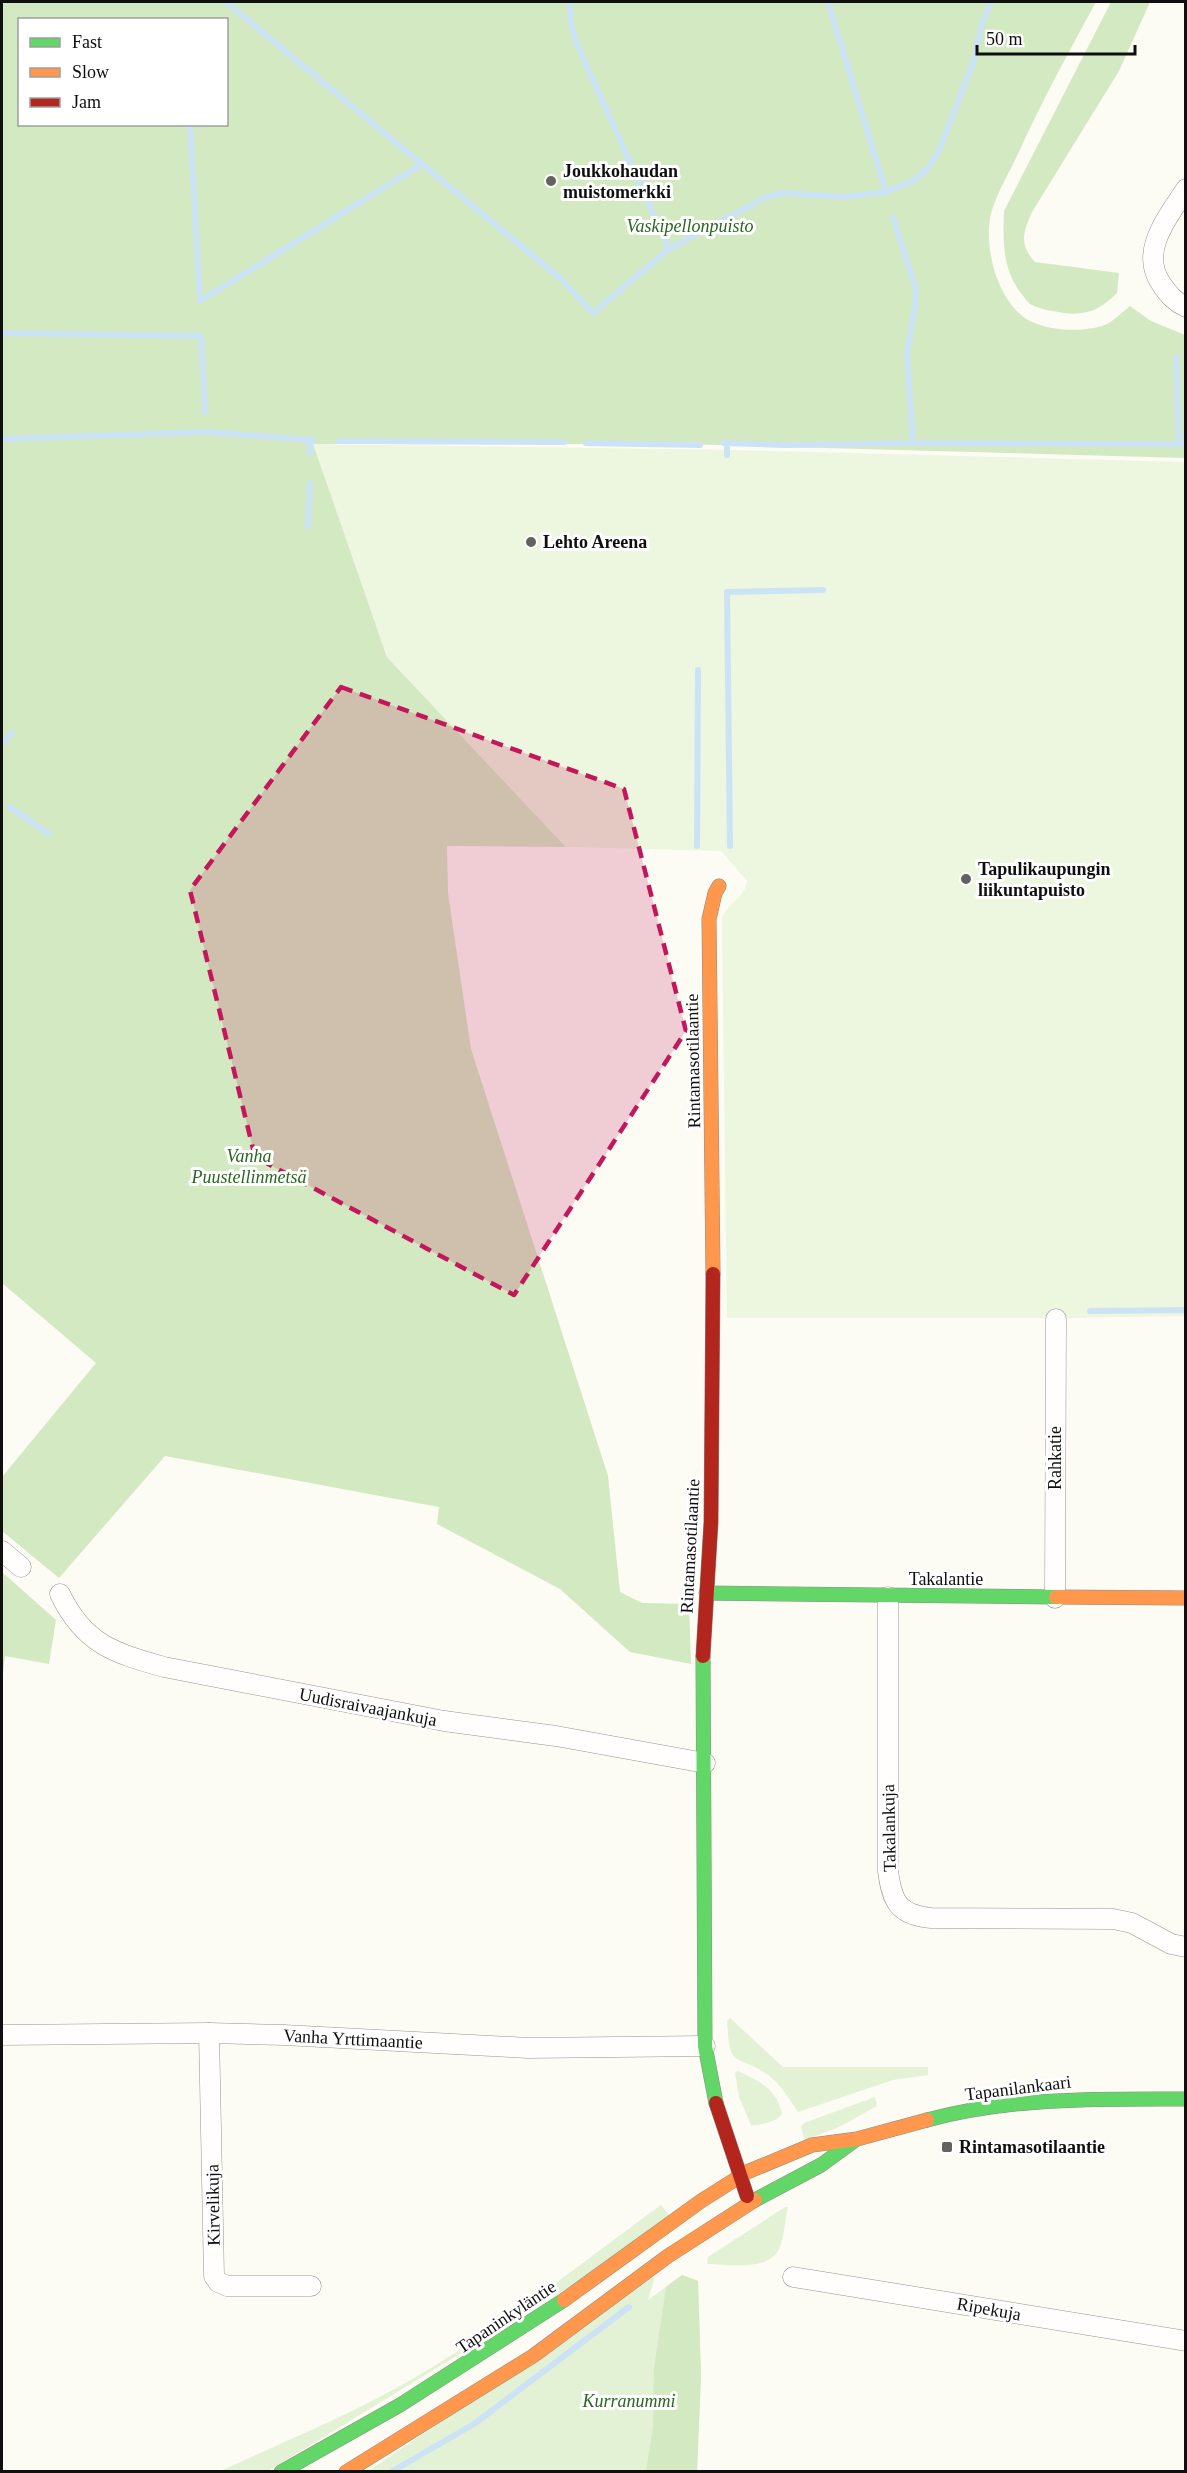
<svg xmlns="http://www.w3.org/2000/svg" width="1187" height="2473" viewBox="0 0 1187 2473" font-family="'Times New Roman',serif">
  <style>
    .green { fill: #e3f1d5 }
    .forest { fill: #d3e9c2; fill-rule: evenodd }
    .pitch { fill: #edf6de }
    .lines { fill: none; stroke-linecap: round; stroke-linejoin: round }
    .stream { stroke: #cbe3f5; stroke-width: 6 }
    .street-casing { stroke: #969592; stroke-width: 21 }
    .fast-casing { stroke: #8c8c89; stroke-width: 15 }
    .slow-casing { stroke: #8c8c89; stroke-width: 15 }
    .jam-casing { stroke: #8c8c89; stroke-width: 15 }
    .street { stroke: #fffefd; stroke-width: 20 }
    .fast { stroke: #63d668; stroke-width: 14 }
    .slow { stroke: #ff974d; stroke-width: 14 }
    .jam { stroke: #b3261e; stroke-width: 14 }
    .marked { fill: #c2185b; fill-opacity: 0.2; stroke: #c2185b; stroke-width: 4.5; stroke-dasharray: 12 8; stroke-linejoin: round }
    .poi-dot { fill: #62625f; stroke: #fff; stroke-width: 2 }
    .labels { text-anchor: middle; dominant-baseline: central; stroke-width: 6; stroke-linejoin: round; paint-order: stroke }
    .poi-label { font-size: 18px; font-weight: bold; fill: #0f0f0f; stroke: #fff; text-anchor: start }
    .park-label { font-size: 18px; font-style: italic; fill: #29671f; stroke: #fff }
    .street-label { font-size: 18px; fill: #0f0f0f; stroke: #fff }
  </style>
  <rect width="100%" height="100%" fill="#fcfbf4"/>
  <!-- green -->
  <g class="green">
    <path d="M730,2018L783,2067H928V2075L893,2080L798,2112C789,2099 781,2084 768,2075C735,2051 730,2073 727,2021Z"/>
    <path d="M738,2071C759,2081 777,2089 782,2114C777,2122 760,2125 751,2125L739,2097L735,2073Z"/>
    <polygon points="875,2097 877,2106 839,2127 805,2140 801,2127 804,2123"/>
    <path d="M661,2205L670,2216L576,2283L268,2471L218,2472C279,2444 341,2419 400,2386C492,2335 576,2267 661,2205Z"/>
    <path d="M785,2207H788L787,2211C785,2223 784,2238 779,2249C767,2272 728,2264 707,2264L708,2257Z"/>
    <polygon points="682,2275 698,2281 701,2376 697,2471 367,2472 655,2276 648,2300"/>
  </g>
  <!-- forest -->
  <g class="forest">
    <path d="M2,2H1096C1068,53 1041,103 1017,156C1009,173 998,191 992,210C981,245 999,312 1037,324C1056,331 1086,332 1105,325C1114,321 1122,312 1130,306L1151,321L1185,335V458L681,444H314L387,657L566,847L447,846L448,893L471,1049L608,1476L620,1592L642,1603L689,1604L691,1664L630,1652L560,1589L437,1524L439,1507L165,1456L59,1578L2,1531V1477L96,1363L2,1283ZM20,20H226V124H20Z"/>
    <path d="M1111,2H1150L1119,71L1032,212C1023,232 1019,245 1035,262L1119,273L1117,293C1101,309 1087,316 1064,313C1053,311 1042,310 1032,305C1027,303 1024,296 1020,292C1002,267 1003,240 1004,211Z"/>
    <polygon points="2,1572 56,1620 49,1664 5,1656 2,1682"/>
    <polygon points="682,2275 698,2281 701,2376 697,2471 646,2471 653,2428 654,2369 666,2287"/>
  </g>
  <!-- pitch -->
  <path class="pitch" d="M313,444L732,450L1185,462V1316L1069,1318H727L722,919C726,903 745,899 747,881L721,851L566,847L387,657Z"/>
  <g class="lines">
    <!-- stream -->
    <g class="stream">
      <polyline points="226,2 561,279 593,313 669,249 766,197 783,193 845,197 886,192 915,180 930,166 940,148 974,60 981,27 991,2"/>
      <polyline points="570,2 570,19 576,42 669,249"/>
      <polyline points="828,2 886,192"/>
      <polyline points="190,124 200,301 422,164"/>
      <polyline points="893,217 916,290 915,306 907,354 913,443"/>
      <polyline points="2,333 201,336 205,412"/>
      <polyline points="1176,357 1179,444"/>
      <polyline points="2,439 207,432 313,440"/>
      <polyline points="310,440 310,453"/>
      <polyline points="339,441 564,442"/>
      <polyline points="586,443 700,445"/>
      <polyline points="724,443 785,445 913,443 1186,444"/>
      <polyline points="727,443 727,455"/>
      <polyline points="308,526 310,483"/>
      <polyline points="2,743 12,733"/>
      <polyline points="10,807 49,834"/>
      <polyline points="697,846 698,670"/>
      <polyline points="730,846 727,592 823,590"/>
      <polyline points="1090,1311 1186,1310"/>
      <polyline points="391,2472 474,2424 629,2307"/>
    </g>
    <!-- street casing -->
    <g class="street-casing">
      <g id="street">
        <path d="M1186,189C1168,217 1138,252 1162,285C1169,295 1175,302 1186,307"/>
        <polyline points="2,1551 21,1567"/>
        <path d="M60,1594C84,1644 114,1653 164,1667L444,1721L556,1736L705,1763"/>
        <path d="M888,1597V1871C892,1901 898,1915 931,1918L1113,1919L1132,1923L1171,1944L1186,1947"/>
        <polyline points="1055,1598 1056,1319"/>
        <polyline points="209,2033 214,2276 218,2282 227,2286 311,2286"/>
        <polyline points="2,2035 209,2033 284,2035 529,2048 705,2046"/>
        <polyline points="793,2277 1186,2341"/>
      </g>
    </g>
    <!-- fast casing -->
    <g class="fast-casing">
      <g id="fast">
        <polyline points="706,1593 1056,1597"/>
        <polyline points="703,1656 705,2046 716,2103"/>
        <path d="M927,2120C1012,2097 1099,2099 1186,2099"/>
        <polyline points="755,2200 821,2165 854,2141"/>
        <polyline points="281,2472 400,2405 564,2300"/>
      </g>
    </g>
    <!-- slow casing -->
    <g class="slow-casing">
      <g id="slow">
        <polyline points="713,1274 709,919 715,893 719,886"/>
        <polyline points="1056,1597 1186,1598"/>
        <polyline points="564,2300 701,2201 747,2172 812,2145 857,2139 927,2120"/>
        <polyline points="346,2472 533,2356 668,2256 755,2200"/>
      </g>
    </g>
    <!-- jam casing -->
    <g class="jam-casing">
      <g id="jam">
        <polyline points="703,1656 711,1522 713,1274"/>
        <polyline points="716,2103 747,2196"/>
      </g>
    </g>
    <!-- street -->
    <use href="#street" class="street"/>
    <!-- fast -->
    <use href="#fast" class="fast"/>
    <!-- slow -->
    <use href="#slow" class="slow"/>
    <!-- jam -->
    <use href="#jam" class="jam"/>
  </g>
  <!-- marked area -->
  <path class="marked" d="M341,687L624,789L686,1031L514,1295L255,1157L190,890Z"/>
  <!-- markers -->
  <g class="poi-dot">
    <circle cx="551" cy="181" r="6"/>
    <circle cx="531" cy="542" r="6"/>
    <circle cx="966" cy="879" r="6"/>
    <rect x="941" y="2141" width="12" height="12" rx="3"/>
  </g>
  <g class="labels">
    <!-- poi labels -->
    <g class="poi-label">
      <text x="563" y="171">Joukkohaudan<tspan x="563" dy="21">muistomerkki</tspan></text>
      <text x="543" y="542">Lehto Areena</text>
      <text x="978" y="869">Tapulikaupungin<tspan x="978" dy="21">liikuntapuisto</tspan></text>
      <text x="959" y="2147">Rintamasotilaantie</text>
    </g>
    <!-- park labels -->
    <g class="park-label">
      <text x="690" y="226">Vaskipellonpuisto</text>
      <text x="249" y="1156">Vanha<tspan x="249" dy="21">Puustellinmetsä</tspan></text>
      <text x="629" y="2401">Kurranummi</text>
    </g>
    <!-- street labels -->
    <g class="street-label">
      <text transform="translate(693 1061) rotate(-91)">Rintamasotilaantie</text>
      <text transform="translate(1055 1458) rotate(-90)">Rahkatie</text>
      <text transform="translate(690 1546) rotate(-87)">Rintamasotilaantie</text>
      <text x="946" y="1579">Takalantie</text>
      <text transform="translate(368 1707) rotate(11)">Uudisraivaajankuja</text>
      <text transform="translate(889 1828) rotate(-91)">Takalankuja</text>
      <text transform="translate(353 2039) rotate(3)">Vanha Yrttimaantie</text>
      <text transform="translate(1018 2088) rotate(-7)">Tapanilankaari</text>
      <text transform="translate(213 2205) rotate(-91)">Kirvelikuja</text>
      <text transform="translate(989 2309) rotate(10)">Ripekuja</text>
      <text transform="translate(506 2317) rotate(-34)">Tapaninkyläntie</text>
    </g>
  </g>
  <!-- border -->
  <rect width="1187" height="2473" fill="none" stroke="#0f0f0f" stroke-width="6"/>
  <!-- legend -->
  <rect x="18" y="18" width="210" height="108" fill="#ffffff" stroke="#9f9f9f" stroke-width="1.5"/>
  <rect x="30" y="38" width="30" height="9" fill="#63d668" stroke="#9f9f9f" stroke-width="1.5"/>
  <text x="72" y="48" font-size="18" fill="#0f0f0f">Fast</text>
  <rect x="30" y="68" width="30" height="9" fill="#ff974d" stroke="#9f9f9f" stroke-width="1.5"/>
  <text x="72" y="78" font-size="18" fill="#0f0f0f">Slow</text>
  <rect x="30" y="98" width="30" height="9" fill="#b3261e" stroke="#9f9f9f" stroke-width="1.5"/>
  <text x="72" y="108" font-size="18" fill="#0f0f0f">Jam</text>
  <!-- scale -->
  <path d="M977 45v9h158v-9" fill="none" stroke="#0f0f0f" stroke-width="3"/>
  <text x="986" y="45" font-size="18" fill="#0f0f0f" stroke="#ffffff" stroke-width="4.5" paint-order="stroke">50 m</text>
</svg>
